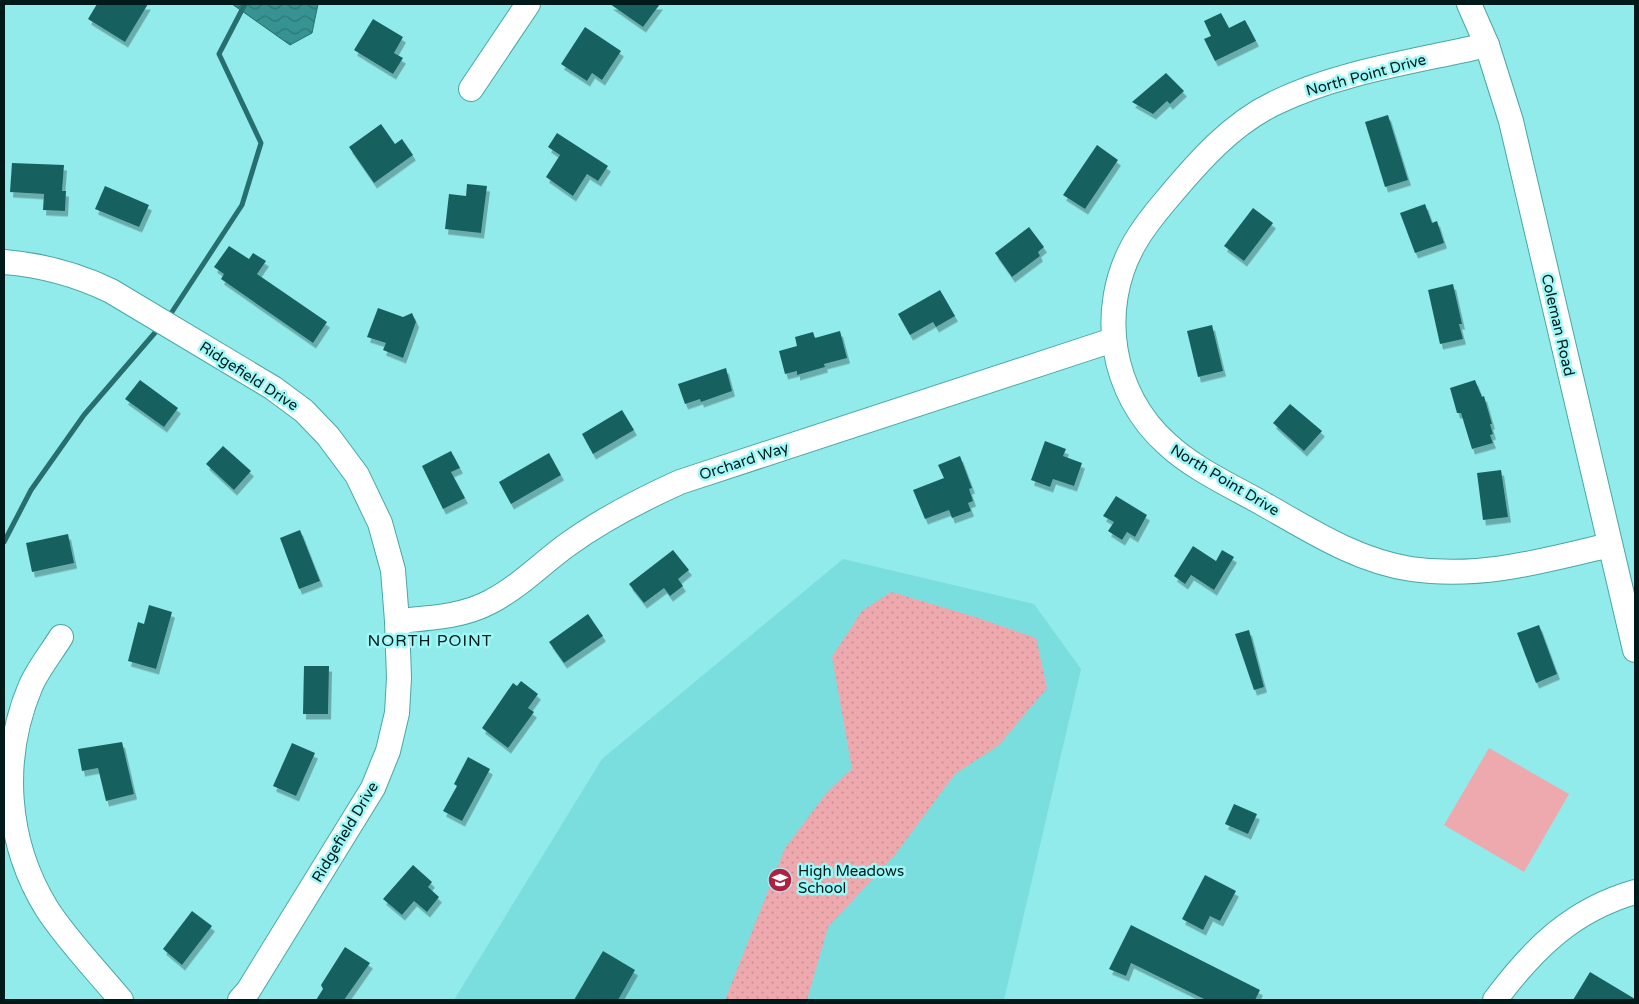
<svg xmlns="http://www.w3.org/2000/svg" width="1639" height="1004" viewBox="0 0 1639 1004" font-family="'Varela Round',sans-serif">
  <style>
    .built { fill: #79dedd }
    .grass { fill: url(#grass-dots) }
    .park { fill: #eda9ae }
    .water { fill: url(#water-waves); stroke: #266f6e }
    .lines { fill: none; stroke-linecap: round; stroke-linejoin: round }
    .stream { stroke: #266f6e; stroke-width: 5 }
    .building { fill: #186161; filter: url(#shadow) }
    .minor-casing { stroke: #4ba6a6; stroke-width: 26 }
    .minor { stroke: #fff; stroke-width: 24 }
    .labels { text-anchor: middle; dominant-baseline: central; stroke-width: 5; stroke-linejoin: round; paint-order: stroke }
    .street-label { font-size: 15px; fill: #001a1a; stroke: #9ef8f7 }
    .poi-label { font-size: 15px; fill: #001a1a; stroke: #9ef8f7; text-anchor: start }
    .neighbourhood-label { font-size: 16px; letter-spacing: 1px; fill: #001a1a; stroke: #9ef8f7 }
  </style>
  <defs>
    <pattern id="grass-dots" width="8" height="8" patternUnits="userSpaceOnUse" patternTransform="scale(1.25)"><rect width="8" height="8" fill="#eda9ae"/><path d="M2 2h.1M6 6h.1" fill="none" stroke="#c99195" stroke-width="1.8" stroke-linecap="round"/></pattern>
    <pattern id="water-waves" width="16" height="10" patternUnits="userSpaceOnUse" patternTransform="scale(1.25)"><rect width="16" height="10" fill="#379392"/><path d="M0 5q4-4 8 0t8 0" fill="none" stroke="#2c7776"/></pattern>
    <filter id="shadow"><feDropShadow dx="3" dy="5.5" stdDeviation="0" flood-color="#0004"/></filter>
  </defs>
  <rect width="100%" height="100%" fill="#91ebea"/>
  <!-- built -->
  <polygon class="built" points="843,559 1034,604 1081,669 1004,1000 454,1000 602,759"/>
  <!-- grass -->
  <polygon class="grass" points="891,592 972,616 1036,638 1047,688 999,745 955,774 894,856 828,927 807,1000 725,1000 785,848 829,790 852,769 832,657 862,611"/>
  <!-- park -->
  <polygon class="park" points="1489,748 1569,794 1524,872 1444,825"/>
  <!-- water -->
  <polygon class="water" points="232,4 318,4 312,33 290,45"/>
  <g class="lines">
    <!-- stream -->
    <g class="stream">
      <polyline points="168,318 242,205 261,143 219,54 245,4"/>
      <polyline points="4,542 31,490 84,415 159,328"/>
    </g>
  </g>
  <!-- building -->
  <g class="building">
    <polygon points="97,4 148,4 125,42 88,19"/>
    <polygon points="610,4 660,4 643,27"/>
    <polygon points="1221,13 1229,28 1245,20 1256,41 1215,61 1204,39 1211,36 1204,21"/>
    <polygon points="373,19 403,37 394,53 403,58 393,74 354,50"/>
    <polygon points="585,27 621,51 602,80 592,73 587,81 561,64"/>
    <polygon points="1166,73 1184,91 1170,104 1167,101 1153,114 1132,102"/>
    <polygon points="1388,115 1408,180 1385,187 1365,122"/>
    <polygon points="381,124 395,144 402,139 413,155 374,183 349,147"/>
    <polygon points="557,133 608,166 598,181 587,174 573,196 546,177 560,155 548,147"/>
    <polygon points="1097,145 1118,160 1085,209 1063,195"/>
    <polygon points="12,163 64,165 62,191 66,191 65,211 43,210 44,194 10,192"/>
    <polygon points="467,184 487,186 481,233 445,229 449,194 466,196"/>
    <polygon points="105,186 149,205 139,227 95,209"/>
    <polygon points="1425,204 1432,223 1437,221 1444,243 1415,253 1400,213"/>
    <polygon points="1253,208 1273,223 1244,261 1224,246"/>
    <polygon points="1029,227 1044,247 1038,252 1040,256 1012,277 995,253"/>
    <polygon points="229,246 249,259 253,253 266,261 257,274 327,322 313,343 221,279 224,274 214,267"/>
    <polygon points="1453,284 1462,324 1459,324 1463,339 1440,344 1428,290"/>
    <polygon points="940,290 955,316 936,327 933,322 910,335 898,314"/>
    <polygon points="378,308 403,317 412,313 416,322 403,358 383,350 386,343 367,337"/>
    <polygon points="1212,325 1223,371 1198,377 1187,331"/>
    <polygon points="840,331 847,358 824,364 825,367 797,375 797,371 785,374 779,351 797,346 795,337 813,332 815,338"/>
    <polygon points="726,368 732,391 701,402 700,399 685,404 678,384"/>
    <polygon points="140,380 178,408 164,427 125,399"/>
    <polygon points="1475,380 1482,397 1484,396 1492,424 1490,424 1493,434 1490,435 1493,443 1472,449 1461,413 1457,413 1450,388"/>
    <polygon points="1290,404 1322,431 1304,451 1273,423"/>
    <polygon points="622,410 634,430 593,454 582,434"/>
    <polygon points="1045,441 1066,449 1063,456 1082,463 1074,486 1053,479 1050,487 1031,480"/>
    <polygon points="223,446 251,471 234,490 206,464"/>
    <polygon points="451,451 460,468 451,472 465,498 443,509 422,466"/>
    <polygon points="549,453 561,475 511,504 499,482"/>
    <polygon points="960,456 972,488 969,489 973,501 968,503 971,511 952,518 949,510 925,519 913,490 944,478 938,465"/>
    <polygon points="1501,470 1508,517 1483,520 1477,473"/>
    <polygon points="1116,496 1147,515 1135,537 1127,532 1122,540 1108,531 1114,522 1103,516"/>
    <polygon points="300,530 320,581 299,589 280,538"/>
    <polygon points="68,534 74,563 32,572 26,543"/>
    <polygon points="1193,546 1216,561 1222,550 1234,557 1214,590 1191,575 1185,584 1174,576"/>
    <polygon points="673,550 689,570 678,579 683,586 670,596 664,588 644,603 629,584"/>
    <polygon points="149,605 172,612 156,669 128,661 138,622 144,624"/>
    <polygon points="588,614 603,636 564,663 549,642"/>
    <polygon points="1539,625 1557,674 1536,683 1517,633"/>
    <polygon points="1249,630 1264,687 1254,690 1235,634"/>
    <polygon points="304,666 329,666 328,714 303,714"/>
    <polygon points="521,681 538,694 528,708 534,712 508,748 482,728 513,683 517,686"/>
    <polygon points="122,742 134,794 106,801 98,768 82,771 78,749"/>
    <polygon points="292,743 315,753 296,796 273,786"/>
    <polygon points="468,757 490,769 462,821 443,811 457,786 454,784"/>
    <polygon points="1234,804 1257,814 1248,834 1225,824"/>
    <polygon points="413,865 432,882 428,887 439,897 427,912 414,901 402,915 383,899"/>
    <polygon points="1205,875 1236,891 1220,921 1210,916 1203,930 1182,919"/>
    <polygon points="192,911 212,926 182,965 163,949"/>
    <polygon points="1131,925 1260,990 1255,1000 1206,1000 1131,963 1126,976 1109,969"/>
    <polygon points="345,947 370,963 344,1000 316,1000 323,989 321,985"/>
    <polygon points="603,951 635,970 618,1000 574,1000"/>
    <polygon points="1590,972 1635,999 1635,1000 1573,1000"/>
  </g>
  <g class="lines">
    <!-- minor casing -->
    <g class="minor-casing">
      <g id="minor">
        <polyline points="1469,4 1487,45 1511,121 1635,650"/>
        <path d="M1487,45C1418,61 1338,72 1275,103C1231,124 1198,162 1167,199C1155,213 1143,228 1134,244C1097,310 1111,394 1167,444C1195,470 1234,487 1267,506C1313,532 1358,561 1411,569C1480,579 1543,561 1610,545"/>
        <polyline points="471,89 528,4"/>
        <path d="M4,262C42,265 76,274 111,291L273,388L304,411L328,436L357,475L380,523L393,570L397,621L399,678L397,713L388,751L373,788L248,991L240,1000"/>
        <path d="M397,621C429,618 462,617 490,602C519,587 541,564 567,545C603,519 640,500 680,482L1113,340"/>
        <path d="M61,637C51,653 39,668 31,685C0,758 5,841 47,909C67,940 97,971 121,1000"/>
        <path d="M1495,1000C1533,949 1572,910 1635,892"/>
      </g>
    </g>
    <!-- minor -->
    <use href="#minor" class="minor"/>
  </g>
  <!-- icons -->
  <defs>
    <g id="school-disc" transform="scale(1.25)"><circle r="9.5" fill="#b21f41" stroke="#9ef8f7"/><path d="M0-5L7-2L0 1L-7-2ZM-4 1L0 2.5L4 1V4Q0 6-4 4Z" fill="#fff"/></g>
  </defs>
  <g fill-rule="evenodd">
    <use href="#school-disc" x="780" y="880"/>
  </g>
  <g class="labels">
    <!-- street labels -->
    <g class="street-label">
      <text transform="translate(1366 75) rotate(-15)">North Point Drive</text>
      <text transform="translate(1558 325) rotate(77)">Coleman Road</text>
      <text transform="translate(249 376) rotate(33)">Ridgefield Drive</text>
      <text transform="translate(744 461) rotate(-18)">Orchard Way</text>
      <text transform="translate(1225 480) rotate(31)">North Point Drive</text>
      <text transform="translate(345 832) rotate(-59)">Ridgefield Drive</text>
    </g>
    <!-- poi labels -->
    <g class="poi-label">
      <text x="798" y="871">High Meadows<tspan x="798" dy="17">School</tspan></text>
    </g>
    <!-- neighbourhood labels -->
    <g class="neighbourhood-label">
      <text x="430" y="641">NORTH POINT</text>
    </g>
  </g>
  <!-- border -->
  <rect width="1639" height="1004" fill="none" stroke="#001a1a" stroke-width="10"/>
</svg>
